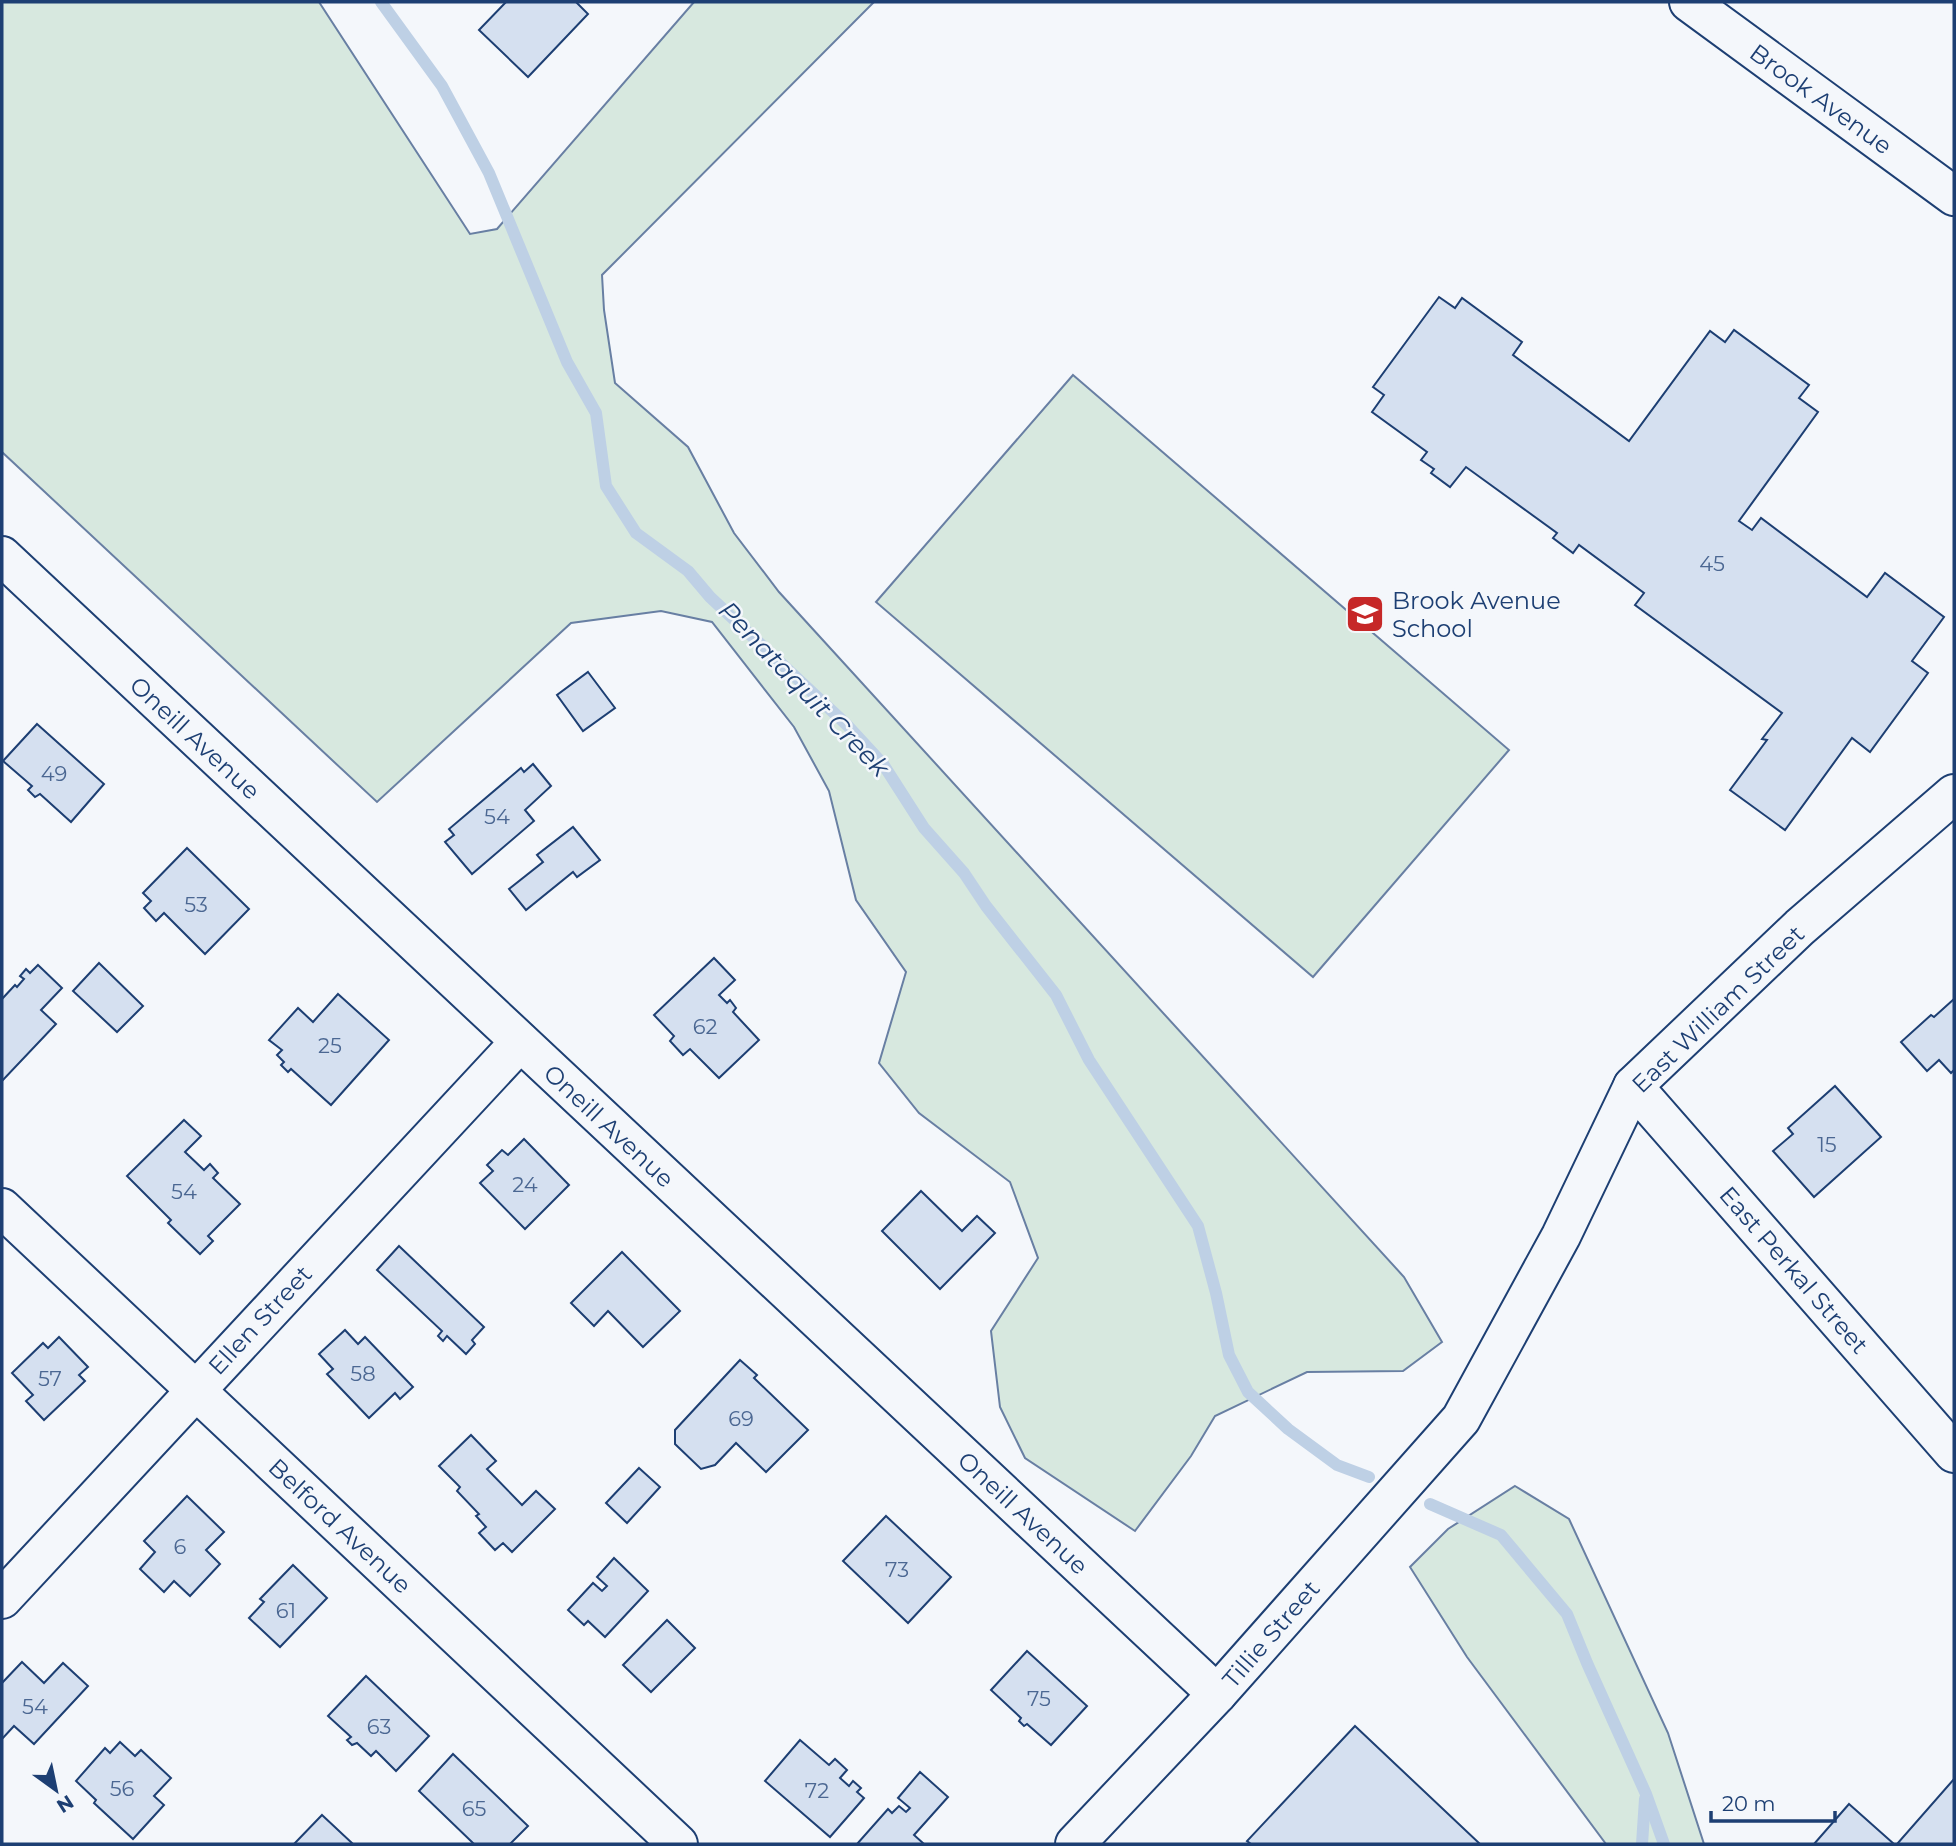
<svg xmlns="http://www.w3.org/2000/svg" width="1956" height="1846" viewBox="0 0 1956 1846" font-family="Montserrat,sans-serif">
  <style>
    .green { fill: #d7e8df; stroke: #687fa3; stroke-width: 2 }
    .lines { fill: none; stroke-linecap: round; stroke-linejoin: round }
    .stream { stroke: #bed0e5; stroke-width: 12 }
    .building { fill: #d5e0f0; stroke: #1d3f73; stroke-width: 2 }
    .minor-casing { stroke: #1d3f73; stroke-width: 42 }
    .minor { stroke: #f4f7fb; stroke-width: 38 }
    .labels { text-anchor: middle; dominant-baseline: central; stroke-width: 5; stroke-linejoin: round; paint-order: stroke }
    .number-label { font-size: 21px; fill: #4b6792 }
    .street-label { font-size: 24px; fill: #1d3f73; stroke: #f4f7fb }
    .poi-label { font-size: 24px; fill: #1d3f73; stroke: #f4f7fb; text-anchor: start }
    .water-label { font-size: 26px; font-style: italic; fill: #1d3f73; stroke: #f4f7fb }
  </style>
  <rect width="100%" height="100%" fill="#f4f7fb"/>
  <!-- green -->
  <g class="green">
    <polygon points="2,2 319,2 470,234 497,229 694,2 874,2 602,275 604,310 615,383 688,447 734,533 779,592 1404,1277 1442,1342 1403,1371 1307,1372 1215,1416 1191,1456 1135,1531 1025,1458 1000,1407 991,1331 1038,1258 1010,1182 919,1113 879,1063 906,972 856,900 829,791 794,727 712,622 661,611 571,623 377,802 2,452"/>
    <polygon points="1073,375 1509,750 1313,977 876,602"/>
    <polygon points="1515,1486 1569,1519 1668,1733 1704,1844 1606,1844 1467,1657 1410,1567 1448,1529"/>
  </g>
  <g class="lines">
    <!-- stream -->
    <g class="stream">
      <polyline points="381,2 442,86 489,173 567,362 596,413 606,486 636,533 688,571 710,597 847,725 883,764 924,828 964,873 986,906 1056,995 1089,1060 1198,1226 1216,1293 1229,1355 1248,1392 1288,1429 1337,1465 1369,1477"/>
      <polyline points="1430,1504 1501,1535 1567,1614 1587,1663 1646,1794 1664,1844"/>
      <polyline points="1642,1844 1645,1799"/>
    </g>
  </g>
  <!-- building -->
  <g class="building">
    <polygon points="506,2 576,2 588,14 528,77 479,30"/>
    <polygon points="1439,297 1455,308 1462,298 1522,342 1513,355 1629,441 1710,331 1725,342 1734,330 1809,385 1799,398 1818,412 1739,521 1752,530 1761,518 1867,597 1885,573 1944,617 1912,661 1928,673 1870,752 1852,738 1785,830 1730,790 1767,740 1762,739 1782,713 1635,605 1644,593 1579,545 1573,553 1553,538 1557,533 1466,467 1450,487 1431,473 1434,469 1421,460 1427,452 1372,412 1384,395 1373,387"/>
    <polygon points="588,672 615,708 583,731 557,695"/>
    <polygon points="37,724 104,784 71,822 40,794 35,797 28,790 32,786 3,761"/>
    <polygon points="533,764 551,786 525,810 534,821 472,874 445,842 454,835 449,829 521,768 524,772"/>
    <polygon points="573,827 600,860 577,877 573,872 526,910 509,889 543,862 537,855"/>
    <polygon points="187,848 249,909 205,954 164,913 156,921 144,908 151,901 143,893"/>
    <polygon points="714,958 735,980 719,995 727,1003 730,1000 736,1008 733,1012 759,1040 719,1078 690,1049 683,1055 670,1041 674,1036 654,1015"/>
    <polygon points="99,963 143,1006 117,1032 73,991"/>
    <polygon points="38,965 62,988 41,1010 56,1024 2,1081 2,999 15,985 17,987 24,979 20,976 26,969 30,973"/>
    <polygon points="338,994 389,1040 331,1105 291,1069 288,1072 281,1065 284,1062 277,1055 282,1050 269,1040 298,1008 313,1022"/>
    <polygon points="1954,999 1954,1070 1951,1073 1939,1060 1927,1071 1901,1042 1931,1015 1934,1017"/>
    <polygon points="1835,1086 1881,1137 1814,1197 1773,1151 1793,1134 1788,1128"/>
    <polygon points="184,1120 201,1136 185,1152 204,1170 210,1164 218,1173 213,1178 240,1204 208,1236 213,1241 200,1254 168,1223 171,1220 127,1176"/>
    <polygon points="524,1139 569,1185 525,1229 480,1183 493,1171 487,1165 502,1150 508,1155"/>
    <polygon points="921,1191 962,1231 977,1216 995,1233 940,1289 882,1231"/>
    <polygon points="399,1246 484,1327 472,1340 475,1344 466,1354 447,1336 443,1341 438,1336 442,1331 377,1270"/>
    <polygon points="622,1252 680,1311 643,1347 608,1311 594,1326 571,1303"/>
    <polygon points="345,1330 358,1344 365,1337 413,1387 400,1399 395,1393 369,1418 327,1374 333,1369 319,1354"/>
    <polygon points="59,1337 88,1367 79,1375 85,1381 44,1420 26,1401 33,1395 12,1373 43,1343 48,1348"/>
    <polygon points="740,1360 757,1375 754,1378 808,1430 766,1472 736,1443 715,1465 701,1469 675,1444 675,1430"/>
    <polygon points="471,1435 496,1461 487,1469 522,1505 536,1491 555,1509 512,1552 503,1543 495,1550 479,1533 486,1527 476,1516 479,1514 457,1491 460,1487 439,1466"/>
    <polygon points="639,1468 660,1487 627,1523 606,1503"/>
    <polygon points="187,1496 224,1532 206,1550 220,1564 190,1596 174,1581 164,1592 140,1569 155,1552 144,1541"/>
    <polygon points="886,1516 951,1577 908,1623 843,1561"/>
    <polygon points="614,1558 648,1591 605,1637 588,1621 584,1625 568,1610 593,1583 602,1591 607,1586 597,1577"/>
    <polygon points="293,1565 327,1598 280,1647 249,1618 264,1602 260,1599"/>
    <polygon points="667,1620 695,1648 651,1692 623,1665"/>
    <polygon points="1027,1651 1087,1706 1051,1745 1027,1724 1024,1726 1019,1721 1021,1718 991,1690"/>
    <polygon points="22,1662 44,1683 63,1663 88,1686 34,1744 14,1726 2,1739 2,1683"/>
    <polygon points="366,1676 429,1736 396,1771 376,1751 371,1756 357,1743 352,1745 347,1740 351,1737 328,1716"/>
    <polygon points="1355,1726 1480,1844 1251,1844 1247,1841"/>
    <polygon points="800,1740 829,1765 835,1759 847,1770 840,1778 849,1786 853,1781 861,1788 857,1792 864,1798 830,1837 765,1781"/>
    <polygon points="120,1742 135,1756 141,1750 171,1778 154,1796 164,1805 133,1839 94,1803 96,1800 76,1781 105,1748 110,1753"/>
    <polygon points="453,1754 528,1826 510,1844 474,1844 419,1791"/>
    <polygon points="920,1772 948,1797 914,1835 924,1844 857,1844 888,1809 892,1813 899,1806 906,1812 910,1808 898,1798"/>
    <polygon points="1954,1779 1954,1844 1897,1844"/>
    <polygon points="1849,1804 1894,1844 1814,1844"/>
    <polygon points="322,1815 353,1844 294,1844"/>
  </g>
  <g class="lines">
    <!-- minor casing -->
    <g class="minor-casing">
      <g id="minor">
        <polyline points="1689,2 1954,196"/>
        <polyline points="2,556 1217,1694"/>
        <polyline points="1633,1086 1954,1453"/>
        <polyline points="2,1208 678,1844"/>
        <polyline points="2,1599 520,1042"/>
        <polyline points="1075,1844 1217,1694 1461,1419 1561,1236 1633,1086 1800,927 1954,794"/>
      </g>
    </g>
    <!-- minor -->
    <use href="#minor" class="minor"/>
  </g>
  <!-- icons -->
  <defs>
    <g id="school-square" transform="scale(2.0125)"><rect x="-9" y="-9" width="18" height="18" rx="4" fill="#c62828" stroke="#f4f7fb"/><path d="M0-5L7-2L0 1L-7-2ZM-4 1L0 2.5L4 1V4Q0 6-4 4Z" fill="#fff"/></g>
  </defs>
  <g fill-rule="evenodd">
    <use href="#school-square" x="1365" y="614"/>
  </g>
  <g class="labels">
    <!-- number labels -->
    <g class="number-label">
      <text x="1712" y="563">45</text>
      <text x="54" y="773">49</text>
      <text x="497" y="816">54</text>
      <text x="196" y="904">53</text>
      <text x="705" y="1026">62</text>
      <text x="330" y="1045">25</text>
      <text x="1827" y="1144">15</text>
      <text x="525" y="1184">24</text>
      <text x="184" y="1191">54</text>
      <text x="363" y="1373">58</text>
      <text x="50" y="1378">57</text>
      <text x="741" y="1418">69</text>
      <text x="180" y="1546">6</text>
      <text x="897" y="1569">73</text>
      <text x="286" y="1610">61</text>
      <text x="1039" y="1698">75</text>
      <text x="35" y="1706">54</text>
      <text x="379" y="1726">63</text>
      <text x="122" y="1788">56</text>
      <text x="817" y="1790">72</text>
      <text x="474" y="1808">65</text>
    </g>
    <!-- street labels -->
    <g class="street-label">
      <text transform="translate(1821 99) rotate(36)">Brook Avenue</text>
      <text transform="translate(195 738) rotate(43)">Oneill Avenue</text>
      <text transform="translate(1718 1009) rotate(-44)">East William Street</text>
      <text transform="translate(609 1126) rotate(43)">Oneill Avenue</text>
      <text transform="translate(1794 1270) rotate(49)">East Perkal Street</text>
      <text transform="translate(260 1320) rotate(-47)">Ellen Street</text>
      <text transform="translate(1023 1513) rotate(43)">Oneill Avenue</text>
      <text transform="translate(340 1526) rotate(43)">Belford Avenue</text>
      <text transform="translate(1271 1634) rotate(-49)">Tillie Street</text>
    </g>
    <!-- poi labels -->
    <g class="poi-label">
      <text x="1392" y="600">Brook Avenue<tspan x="1392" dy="28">School</tspan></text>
    </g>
    <!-- water labels -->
    <g class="water-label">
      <text transform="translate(804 689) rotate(46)">Penataquit Creek</text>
    </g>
  </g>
  <!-- border -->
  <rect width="1956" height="1846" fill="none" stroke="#1d3f73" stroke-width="7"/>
  <!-- north arrow -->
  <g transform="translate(56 1790) rotate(147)" stroke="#f4f7fb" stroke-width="5" paint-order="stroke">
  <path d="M0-5L12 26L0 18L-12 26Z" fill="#1d3f73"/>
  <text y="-10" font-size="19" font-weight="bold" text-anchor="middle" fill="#1d3f73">N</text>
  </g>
  <!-- scale -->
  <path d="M1711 1811v10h124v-10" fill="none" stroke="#1d3f73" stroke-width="3.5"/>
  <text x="1722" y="1811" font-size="21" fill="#1d3f73" stroke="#f4f7fb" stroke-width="5" paint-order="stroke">20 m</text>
</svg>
